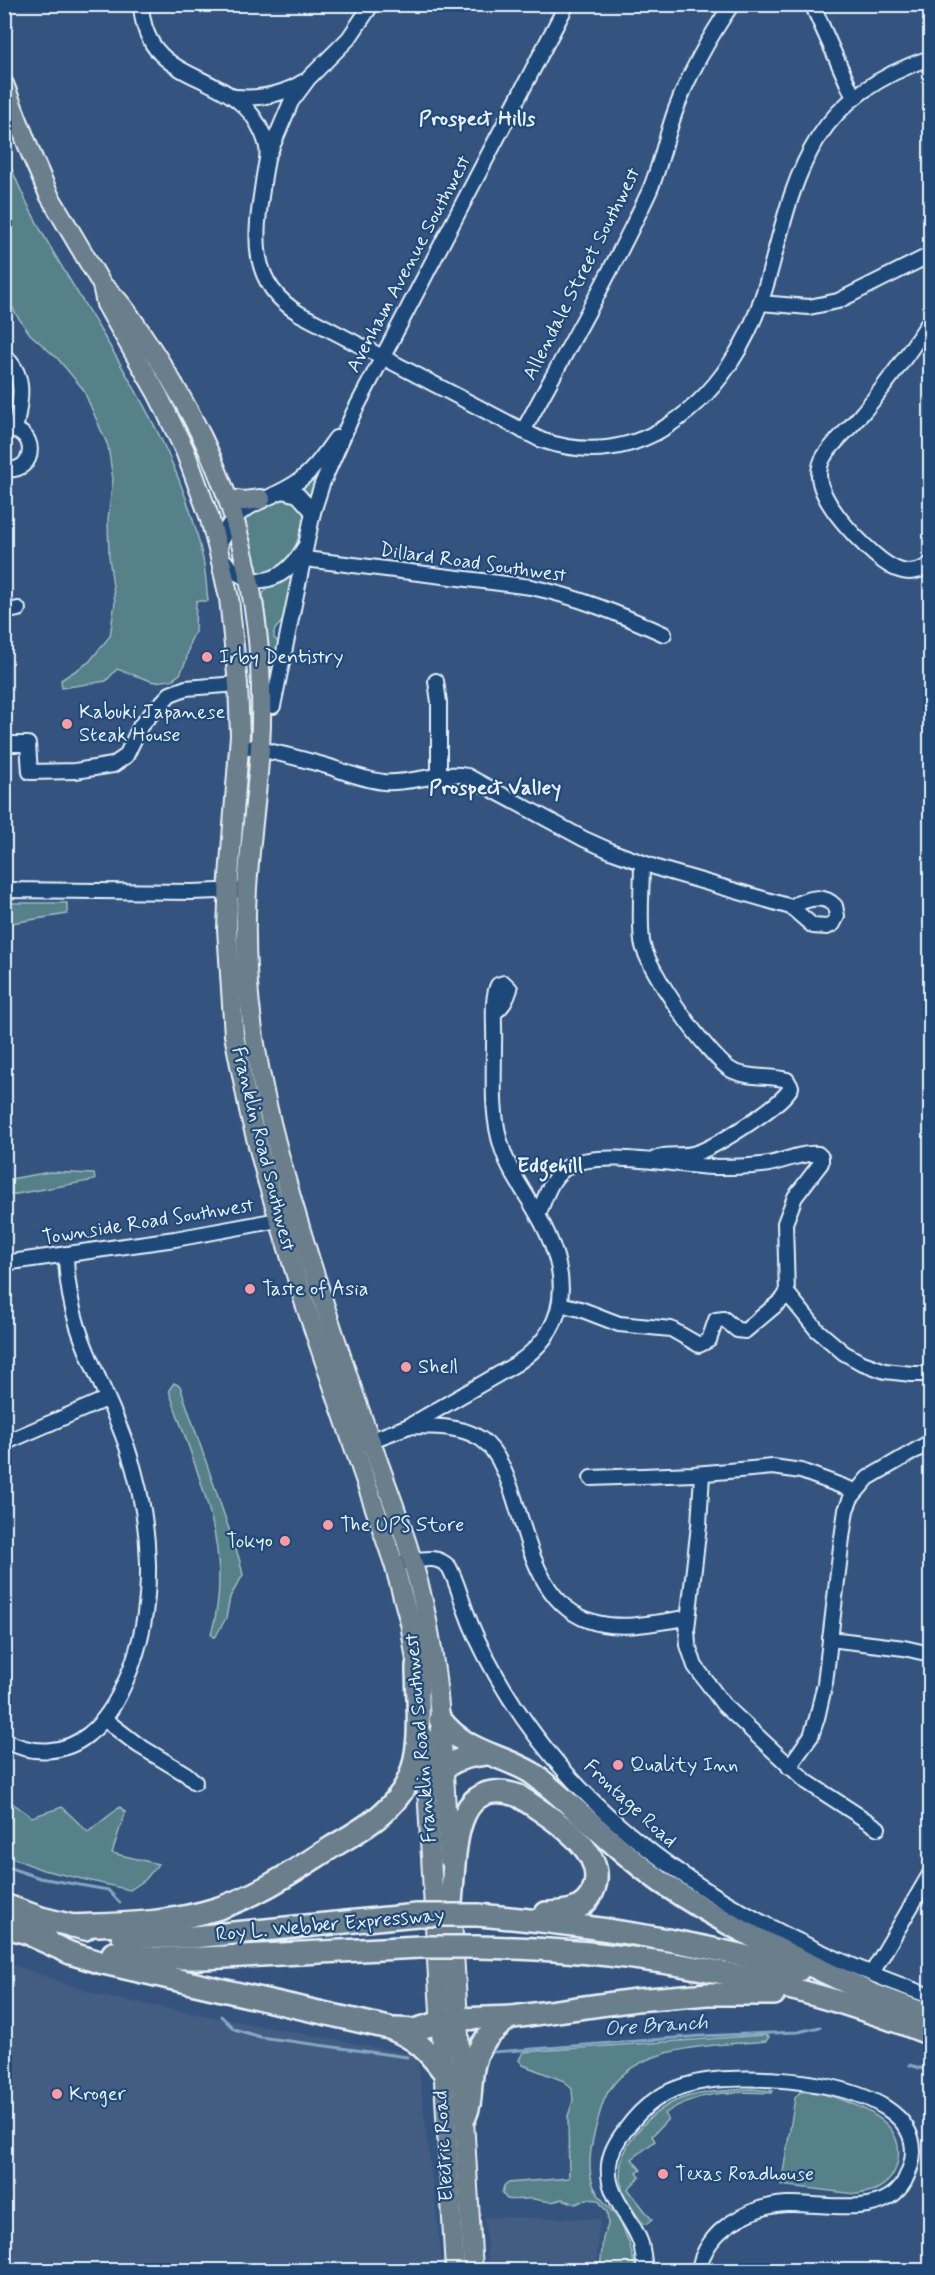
<svg xmlns="http://www.w3.org/2000/svg" width="935" height="2275" viewBox="0 0 935 2275" font-family="Mynerve,sans-serif">
  <style>
    .built { fill: #435c82 }
    .green { fill: #568189; stroke: #9fb9c0; stroke-width: 1.5 }
    .lines { fill: none; stroke-linecap: round; stroke-linejoin: round }
    .stream { stroke: #83a7c1; stroke-width: 3 }
    .minor-casing { stroke: #e8f1f8; stroke-width: 18 }
    .major-casing { stroke: #e8f1f8; stroke-width: 22 }
    .highway-casing { stroke: #e8f1f8; stroke-width: 26 }
    .minor { stroke: #1f4a7a; stroke-width: 14 }
    .major { stroke: #6b7e8b; stroke-width: 18 }
    .highway { stroke: #6b7e8b; stroke-width: 21 }
    .highway-bridge-casing { stroke: #e8f1f8; stroke-width: 26; stroke-linecap: butt }
    .highway-bridge { stroke: #6b7e8b; stroke-width: 21 }
    .poi-dot { fill: #ff9aa2; stroke: #1f4a7a; stroke-width: 2 }
    .labels { text-anchor: middle; dominant-baseline: central; stroke-width: 4.5; stroke-linejoin: round; paint-order: stroke }
    .street-label { font-size: 20px; fill: #e8f1f8; stroke: #1f4a7a }
    .poi-label { font-size: 20px; fill: #e8f1f8; stroke: #1f4a7a; text-anchor: start }
    .neighbourhood-label { font-size: 21px; font-weight: bold; fill: #e8f1f8; stroke: #1f4a7a }
    .water-label { font-size: 21px; font-style: italic; fill: #cfdfea; stroke: #1f4a7a }
  </style>
  <rect width="100%" height="100%" fill="#34547f"/>
  <filter id="ink" filterUnits="userSpaceOnUse"><feTurbulence type="fractalNoise" baseFrequency=".0167" numOctaves="2"/><feDisplacementMap in="SourceGraphic" scale="12" xChannelSelector="R" yChannelSelector="G"/><feConvolveMatrix kernelMatrix="1 2 1 2 8 2 1 2 1" color-interpolation-filters="sRGB"/></filter>
  <g filter="url(#ink)">
    <!-- built -->
    <g class="built">
      <polygon points="5,1962 101,1996 417,2055 443,2270 5,2270"/>
      <polygon points="485,2217 600,2219 596,2270 488,2270"/>
    </g>
    <!-- green -->
    <g class="green">
      <path d="M5,151C27,214 64,270 99,328C142,399 185,473 202,555C206,570 206,586 208,601H196L195,632L190,642L186,661L180,674L172,680L154,682L117,669L106,681L62,688L61,680L89,662L110,636L115,602L109,556L108,519L113,479L108,446L83,389L58,359L30,334L15,313L5,289Z"/>
      <polygon points="320,470 321,472 310,502 299,491 299,487"/>
      <polygon points="292,496 306,514 294,551 281,569 255,576 242,517 280,498"/>
      <path d="M290,573L294,577C292,589 292,604 287,615C282,625 272,626 274,638L280,644L269,705V653L263,594L269,584Z"/>
      <polygon points="5,903 67,903 67,914 5,924"/>
      <polygon points="50,1172 94,1174 95,1180 5,1196 5,1180"/>
      <path d="M174,1383L180,1386L239,1558L243,1575L230,1597L226,1618L216,1636L213,1637L211,1634C237,1550 194,1469 169,1390Z"/>
      <polygon points="4,1797 32,1817 62,1807 88,1832 120,1807 125,1812 112,1853 158,1864 145,1880 130,1890 43,1870 5,1855"/>
      <path d="M764,2035L769,2037L766,2041C717,2046 641,2043 610,2089C603,2098 600,2112 597,2123C592,2141 587,2162 592,2181C595,2195 610,2207 618,2219C627,2234 633,2253 635,2270H600L603,2238L608,2225L607,2212L598,2200L587,2199L576,2204L562,2199C548,2204 547,2201 533,2199C524,2198 516,2201 507,2199L502,2193L504,2186L507,2183L569,2178L568,2116L573,2101L572,2089L564,2081L523,2065L519,2060L523,2052Z"/>
      <path d="M751,2089L773,2091L772,2093C734,2091 696,2091 664,2114L668,2119L652,2136L655,2141L632,2159L641,2170L637,2173L640,2177L628,2189L652,2220L647,2224H643C634,2211 624,2199 621,2183C614,2150 646,2116 673,2102C697,2091 725,2091 751,2089Z"/>
      <path d="M800,2092C825,2090 873,2109 889,2127C905,2146 900,2176 879,2188C872,2192 864,2193 856,2194L781,2185L795,2098Z"/>
    </g>
    <g class="lines">
      <!-- stream -->
      <g class="stream">
        <polyline points="4,1866 40,1878 108,1890 120,1903"/>
        <polyline points="221,2016 234,2029 260,2037 407,2057"/>
        <polyline points="493,2052 702,2036 798,2032 820,2027"/>
        <polyline points="910,2065 930,2071"/>
      </g>
      <!-- minor casing -->
      <g class="minor-casing">
        <g id="minor">
          <path d="M141,4C145,90 234,66 262,132C271,153 267,156 264,176C256,231 245,281 300,314L541,440C582,454 621,452 659,431C718,398 752,338 769,275C782,228 792,179 818,138C844,97 885,73 930,58"/>
          <polyline points="812,4 854,98"/>
          <path d="M236,97C260,99 282,95 303,82"/>
          <polyline points="269,154 291,102 308,79 349,38 372,4"/>
          <polyline points="760,303 809,307 838,301 930,255"/>
          <path d="M930,321C908,354 885,387 859,417C848,430 835,441 825,455C821,461 819,469 819,476C821,503 855,537 874,554C891,569 910,580 930,564"/>
          <path d="M4,356C28,375 20,404 15,430"/>
          <path d="M4,430C38,424 39,475 4,469"/>
          <path d="M523,431C566,352 611,273 649,192C661,165 666,136 676,109C690,72 710,36 732,4"/>
          <polyline points="282,491 298,495 313,512"/>
          <path d="M304,548C281,587 245,593 219,553C225,503 266,505 300,480C315,469 325,453 336,438"/>
          <path d="M305,559L531,587C578,597 620,614 664,634"/>
          <polyline points="4,612 18,609"/>
          <polyline points="436,681 439,702 439,775"/>
          <polyline points="273,706 313,512 322,484 353,414 567,4"/>
          <polyline points="4,744 28,744 30,772 75,771 113,765 126,756 141,725 170,694 186,688 238,684"/>
          <path d="M239,746C270,750 299,758 330,767C347,773 365,780 384,782C412,784 438,771 467,776L584,839L613,852L660,869L791,907L813,926L827,927L833,924L837,916L835,906C823,893 805,899 791,907"/>
          <path d="M642,863C642,889 639,916 642,941C645,967 710,1060 733,1071C750,1079 770,1075 787,1080L791,1087C783,1105 715,1147 696,1153C682,1158 668,1152 655,1159"/>
          <polyline points="4,890 191,892 247,890"/>
          <path d="M538,1215C546,1197 550,1176 569,1166C599,1149 678,1166 714,1167C732,1167 751,1167 769,1164C784,1161 803,1152 818,1154L821,1157V1163L795,1197L785,1223L787,1293L817,1330L844,1353L860,1362L885,1371L912,1374H925"/>
          <polyline points="4,1263 175,1239 289,1218"/>
          <polyline points="560,1304 580,1309 619,1324 671,1329 699,1345 709,1340 716,1320 724,1319 737,1330 745,1331 783,1299 787,1293"/>
          <path d="M409,1426C431,1427 456,1425 476,1436C494,1445 502,1465 509,1483C528,1533 535,1608 597,1623C626,1630 658,1622 687,1618"/>
          <polyline points="4,1443 106,1399"/>
          <path d="M364,1443L409,1426L516,1364C566,1331 571,1285 547,1233C534,1203 512,1179 502,1148C491,1115 494,1078 494,1044C495,1028 491,998 498,985L504,983L510,989C507,999 503,1007 495,1012"/>
          <polyline points="702,1474 699,1525 687,1629 688,1645 695,1666 723,1704 807,1782 878,1828"/>
          <polyline points="591,1478 694,1474 773,1467 801,1471 855,1491"/>
          <path d="M405,1562C421,1560 436,1554 449,1567C456,1580 460,1595 465,1609C473,1632 484,1654 496,1675C590,1842 755,1933 930,1996"/>
          <polyline points="830,1639 904,1648 930,1654"/>
          <polyline points="104,1719 138,1745 186,1774 195,1782"/>
          <path d="M4,1740C32,1755 64,1755 89,1734C107,1720 118,1699 127,1678C158,1606 152,1521 127,1447C103,1377 67,1333 66,1254"/>
          <polyline points="789,1767 811,1736 817,1718 825,1683 842,1538 846,1510 851,1498 868,1478 930,1442"/>
          <polyline points="872,1973 930,1874"/>
          <path d="M645,2270C644,2262 643,2252 641,2244C632,2216 606,2197 609,2165C610,2152 618,2139 626,2129C642,2107 664,2090 691,2084C741,2071 914,2077 913,2152C913,2163 909,2172 904,2182C882,2220 822,2202 786,2204C766,2205 747,2213 731,2223C714,2234 702,2251 699,2270"/>
        </g>
      </g>
      <!-- major casing -->
      <g class="major-casing">
        <g id="major">
          <polyline points="4,84 31,154 49,195 102,285 106,304 158,395 185,451 209,516 219,553 229,598 238,684 240,735 229,877 227,929 234,1035 250,1115 267,1180 304,1301 394,1564 410,1623 419,1679"/>
          <path d="M102,285C122,301 134,322 148,343C189,406 223,470 241,544C258,610 264,680 260,748C257,795 250,841 247,888C244,940 247,993 255,1044C267,1118 288,1189 310,1260C327,1312 343,1365 362,1417C382,1474 405,1530 420,1589C442,1677 443,1769 449,1859"/>
          <polyline points="228,499 244,501 261,499"/>
          <polyline points="424,1736 455,2270"/>
          <polyline points="451,1902 473,2270"/>
        </g>
      </g>
      <!-- highway casing -->
      <g class="highway-casing">
        <g id="highway">
          <path d="M440,1719C466,1753 498,1753 532,1773C577,1807 614,1849 661,1882C725,1926 797,1959 867,1992"/>
          <path d="M427,1788C444,1764 456,1757 486,1754"/>
          <path d="M451,1902C456,1858 450,1772 519,1796C546,1815 611,1850 593,1891C584,1912 565,1912 546,1913"/>
          <polyline points="4,1905 41,1918 85,1929"/>
          <path d="M478,1915C586,1924 694,1941 799,1970"/>
          <polyline points="4,1926 47,1939"/>
          <path d="M71,1926C120,1924 169,1924 216,1909C258,1896 295,1870 332,1847C360,1830 391,1814 407,1783C424,1749 417,1703 417,1666"/>
          <polyline points="122,1935 162,1937 193,1937 417,1915"/>
          <path d="M33,1936L70,1953L99,1962L389,2028C417,2039 426,2049 444,2072"/>
          <path d="M476,1947C630,1949 788,1977 930,2034"/>
          <polyline points="113,1953 153,1958 204,1958 420,1947"/>
          <polyline points="855,1988 930,2016"/>
          <polyline points="458,2019 513,2017 636,2000 708,1994 774,1994"/>
          <polyline points="396,2029 414,2030 441,2022"/>
          <path d="M465,2117C470,2106 470,2097 471,2085C473,2050 483,2038 510,2017"/>
        </g>
      </g>
      <!-- minor -->
      <use href="#minor" class="minor"/>
      <!-- major -->
      <use href="#major" class="major"/>
      <!-- highway -->
      <use href="#highway" class="highway"/>
      <!-- highway-bridge casing -->
      <g class="highway-bridge-casing">
        <g id="highway-bridge">
          <polyline points="417,1915 478,1915"/>
          <polyline points="420,1947 476,1947"/>
        </g>
      </g>
      <!-- highway-bridge -->
      <use href="#highway-bridge" class="highway-bridge"/>
    </g>
  </g>
  <!-- markers -->
  <g class="poi-dot">
    <circle cx="207" cy="657" r="6"/>
    <circle cx="67" cy="724" r="6"/>
    <circle cx="250" cy="1289" r="6"/>
    <circle cx="406" cy="1367" r="6"/>
    <circle cx="328" cy="1525" r="6"/>
    <circle cx="285" cy="1541" r="6"/>
    <circle cx="618" cy="1765" r="6"/>
    <circle cx="57" cy="2094" r="6"/>
    <circle cx="663" cy="2174" r="6"/>
  </g>
  <g class="labels">
    <!-- street labels -->
    <g class="street-label">
      <text transform="translate(409 264) rotate(-62)">Avenham Avenue Southwest</text>
      <text transform="translate(582 274) rotate(-63)">Allendale Street Southwest</text>
      <text transform="translate(473 563) rotate(8)">Dillard Road Southwest</text>
      <text transform="translate(263 1149) rotate(76)">Franklin Road Southwest</text>
      <text transform="translate(148 1222) rotate(-9)">Townside Road Southwest</text>
      <text transform="translate(421 1738) rotate(-95)">Franklin Road Southwest</text>
      <text transform="translate(630 1804) rotate(43)">Frontage Road</text>
      <text transform="translate(330 1925) rotate(-5)">Roy L. Webber Expressway</text>
      <text transform="translate(444 2146) rotate(-93)">Electric Road</text>
    </g>
    <!-- poi labels -->
    <g class="poi-label">
      <text x="219" y="657">Irby Dentistry</text>
      <text x="79" y="712">Kabuki Japanese<tspan x="79" dy="23">Steak House</tspan></text>
      <text x="262" y="1289">Taste of Asia</text>
      <text x="418" y="1367">Shell</text>
      <text x="340" y="1525">The UPS Store</text>
      <text x="273" y="1541" text-anchor="end">Tokyo</text>
      <text x="630" y="1765">Quality Inn</text>
      <text x="69" y="2094">Kroger</text>
      <text x="675" y="2174">Texas Roadhouse</text>
    </g>
    <!-- neighbourhood labels -->
    <g class="neighbourhood-label">
      <text x="477" y="119">Prospect Hills</text>
      <text x="495" y="788">Prospect Valley</text>
      <text x="550" y="1166">Edgehill</text>
    </g>
    <!-- water labels -->
    <g class="water-label">
      <text transform="translate(656 2026) rotate(-4)">Ore Branch</text>
    </g>
  </g>
  <!-- margin -->
  <rect width="935" height="2275" fill="none" stroke="#1f4a7a" stroke-width="24"/>
  <rect x="12" y="12" width="911" height="2251" fill="none" stroke="#e8f1f8" stroke-width="2" filter="url(#ink)"/>
</svg>
